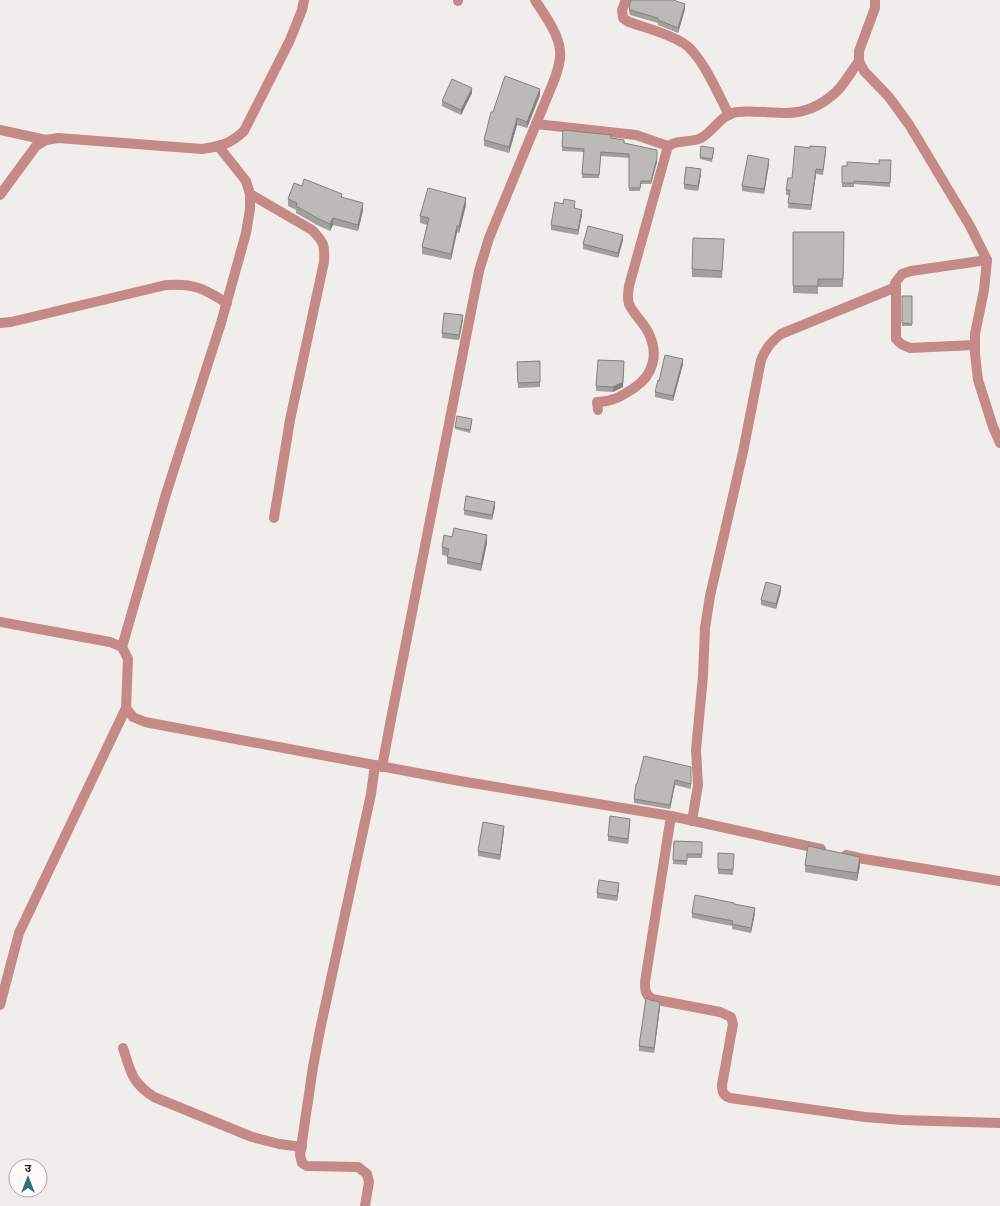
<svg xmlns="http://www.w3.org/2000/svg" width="1000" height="1206" viewBox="0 0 1000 1206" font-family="Mulish,'Noto Sans Devanagari',sans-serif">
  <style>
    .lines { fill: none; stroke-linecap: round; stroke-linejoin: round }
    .minor { stroke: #c58987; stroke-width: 10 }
    .wall { fill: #a1a09d }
    .shaded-wall { fill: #83827f }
    .building { fill: #bbbab6; stroke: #83827f }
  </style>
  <rect width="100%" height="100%" fill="#f1edeb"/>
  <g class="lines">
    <!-- minor -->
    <g class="minor">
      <path d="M626,0L622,10L623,18L629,22C646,28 667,33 683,43C701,53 719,96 729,115"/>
      <polyline points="875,0 875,8 859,51 859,61 864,71 889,97 910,126 970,226 987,260 984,290 975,334 975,354 978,380 993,427 1000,443"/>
      <polyline points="458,1 458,0"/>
      <path d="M536,124L636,135L668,146C672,144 676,142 680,142C687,141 694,141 701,138C714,131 721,114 737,112C752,110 771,113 786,113C805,113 822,105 836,92C844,85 852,70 859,61"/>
      <polyline points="0,130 46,140"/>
      <path d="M250,194L312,230C324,242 325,245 324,262L290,420L274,518"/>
      <path d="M0,195L36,146L46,140L58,138L202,149C222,146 230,144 244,131L290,40L302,10L304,0"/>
      <polyline points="896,287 896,339 901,344 910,348 974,345"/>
      <path d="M0,323L11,322L166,285C195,283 204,289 227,303"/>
      <path d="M598,410L597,402C613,402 621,396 634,388C654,375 659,353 648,332C643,322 634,315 629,304C627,298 628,292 629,286L668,146"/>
      <polyline points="0,622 110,642 122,647 128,659 126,708 133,717 145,722 460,781 671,816 821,849"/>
      <polyline points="122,647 166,494 221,323 246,233 250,209 250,194 246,181 219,147"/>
      <path d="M382,767L391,719L479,271L489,238L555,78C558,69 561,60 560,51C559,34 544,14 535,0"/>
      <path d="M671,816L645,982C645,990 645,994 652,999L720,1012L731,1017L733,1024L722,1085C722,1092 723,1095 730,1098L865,1117L902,1120L1000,1123"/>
      <path d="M692,821L698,785L696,750L703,676L705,628L710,596L743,452L761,360C766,348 770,343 781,334L896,287L895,283L902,274L911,271L987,260"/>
      <polyline points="846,855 864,859 1000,881"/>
      <polyline points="0,1005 19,933 126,708"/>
      <path d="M123,1048C131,1072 131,1082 154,1097L252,1137L279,1144L302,1147"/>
      <polyline points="365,1206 369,1182 367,1174 358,1167 307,1166 302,1163 300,1155 313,1067 320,1030 371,794 375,765"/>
    </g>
  </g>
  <!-- wall -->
  <g class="wall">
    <polygon points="629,7 685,9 678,33 658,25 658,23 630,15 629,12"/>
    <polygon points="472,93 461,115 442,106 442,101"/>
    <polygon points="540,95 527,128 517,125 509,153 484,146 484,140 493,112"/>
    <polygon points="563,130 611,138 624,143 657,150 657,162 651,184 641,184 640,191 629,191 629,158 601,156 599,178 582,178 584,152 562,151"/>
    <polygon points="714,151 712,162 700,159 700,157"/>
    <polygon points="826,152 823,175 816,174 811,210 788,208 789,195 786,195 786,190 792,178"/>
    <polygon points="891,160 890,187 854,184 854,187 842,187 842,166 879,164"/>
    <polygon points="769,164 764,194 742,191 742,186"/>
    <polygon points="701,174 698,191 684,189 684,184"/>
    <polygon points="302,186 342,197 363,210 358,231 333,225 330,231 317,225 296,213 296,210 288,206 288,199"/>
    <polygon points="466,205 459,233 457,232 451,260 422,254 422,247 427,225 420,223 420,216"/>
    <polygon points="575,206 575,208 582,215 578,235 551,230 551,225"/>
    <polygon points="793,232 844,232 843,287 818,287 818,294 793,293"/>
    <polygon points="623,240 618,258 583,249 583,244"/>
    <polygon points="724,247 722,278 692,277 692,269"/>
    <rect x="902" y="296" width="10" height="30"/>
    <polygon points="463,320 459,340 442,338 442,333"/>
    <polygon points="540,361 540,387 518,388 517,362"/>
    <polygon points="683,364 673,401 655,397 655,392 659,381"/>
    <polygon points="596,386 623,387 613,392 596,391"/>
    <polygon points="472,422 470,433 455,429 455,427"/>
    <polygon points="495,507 492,520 464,515 464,510"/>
    <polygon points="487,543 481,571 447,564 447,556 442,555 442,547"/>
    <polygon points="781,591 776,609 761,605 761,600"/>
    <polygon points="691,767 691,789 675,785 670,809 634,803 634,799 637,784"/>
    <polygon points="630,824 628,844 608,841 608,836"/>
    <polygon points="504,831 500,860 478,856 478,851"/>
    <polygon points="674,841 702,842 702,858 687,858 687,865 673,864"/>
    <polygon points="718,853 734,854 733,875 718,874"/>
    <polygon points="805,865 860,865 857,881 805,872"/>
    <polygon points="619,888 617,901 597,898 597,893"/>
    <polygon points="734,904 755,913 751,933 732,929 732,926 692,918 692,913"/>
    <polygon points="650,1000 660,1007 654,1053 639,1051 639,1046"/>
  </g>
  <!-- shaded-wall -->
  <g class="shaded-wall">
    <polygon points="685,4 685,9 678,33 678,28"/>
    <polygon points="472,88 472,93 461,115 461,110"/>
    <polygon points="540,89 540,95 527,128 527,122"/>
    <polygon points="517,118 517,125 509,153 509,147"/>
    <polygon points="657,158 657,162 651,184 651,181"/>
    <polygon points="769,159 769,164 764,194 764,189"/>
    <polygon points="701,169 701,174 698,191 698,186"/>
    <polygon points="816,169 816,174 811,210 811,205"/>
    <polygon points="466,198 466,205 459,233 459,226"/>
    <polygon points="363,203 363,210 358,231 358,225"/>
    <polygon points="582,210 582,215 578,235 578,230"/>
    <polygon points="333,218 333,225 330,231 330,224"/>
    <polygon points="457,226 457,232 451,260 451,254"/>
    <polygon points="623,235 623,240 618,258 618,253"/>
    <polygon points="463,315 463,320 459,340 459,335"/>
    <polygon points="683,359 683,364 673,401 673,396"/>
    <polygon points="624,361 623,387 613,392 613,387"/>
    <polygon points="495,502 495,507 492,520 492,515"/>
    <polygon points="487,535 487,543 481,571 481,564"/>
    <polygon points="781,586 781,591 776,609 776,604"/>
    <polygon points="675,780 675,785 670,809 670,805"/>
    <polygon points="630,819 630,824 628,844 628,839"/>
    <polygon points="504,826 504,831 500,860 500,855"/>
    <polygon points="860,857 860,865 857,881 857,873"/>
    <polygon points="619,883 619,888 617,901 617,896"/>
    <polygon points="755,908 755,913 751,933 751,928"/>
    <polygon points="660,1002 660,1007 654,1053 654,1048"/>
  </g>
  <!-- building -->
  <g class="building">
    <polygon points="631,0 673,0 685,4 678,28 658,20 658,18 630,10 629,7"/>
    <polygon points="505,76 540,89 527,122 517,118 509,147 484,140 491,112 493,112"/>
    <polygon points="452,79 472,88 461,110 442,101"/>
    <polygon points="563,130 611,135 611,138 624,140 624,143 657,150 657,158 651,181 641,181 640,188 629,188 629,154 601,152 599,175 582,174 584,149 562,147"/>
    <polygon points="701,146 714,148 712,159 700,157"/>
    <polygon points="795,146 810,148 810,146 826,147 823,170 816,169 811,205 788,203 790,190 786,190 788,178 792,178"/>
    <polygon points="748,155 769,159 764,189 742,186"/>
    <polygon points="879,160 891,160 890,183 854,181 854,183 842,183 842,166 847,166 847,162 879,164"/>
    <polygon points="686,167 701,169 698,186 684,184"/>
    <polygon points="304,179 342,194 341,197 363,203 358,225 333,218 330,224 317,218 296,206 297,203 288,199 294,183 302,186"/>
    <polygon points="428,188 466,198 459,226 457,226 451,254 422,247 429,218 420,216"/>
    <polygon points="564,199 575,201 574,208 582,210 578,230 551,225 555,202 563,204"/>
    <polygon points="588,226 623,235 618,253 583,244"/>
    <polygon points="793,232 844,232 843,279 818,279 818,286 793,286"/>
    <polygon points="693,238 724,239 722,271 692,269"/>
    <polygon points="902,296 912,296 912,324 902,323"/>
    <polygon points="444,313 463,315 459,335 442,333"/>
    <polygon points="665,355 683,359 673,396 655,392 658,380 659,381"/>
    <polygon points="598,360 624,361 623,382 613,387 596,386"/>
    <polygon points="540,361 540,382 518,383 517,362"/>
    <polygon points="457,416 472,419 470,430 455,427"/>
    <polygon points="466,496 495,502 492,515 464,510"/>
    <polygon points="454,528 487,535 481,564 447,557 449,549 442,547 444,535 452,537"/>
    <polygon points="766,582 781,586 776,604 761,600"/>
    <polygon points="644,756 691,767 691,784 675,780 670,805 634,799 636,784 637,784"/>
    <polygon points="610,816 630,819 628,839 608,836"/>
    <polygon points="483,822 504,826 500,855 478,851"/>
    <polygon points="674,841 702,842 702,854 687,854 687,861 673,860"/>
    <polygon points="808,846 860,857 857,873 805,865"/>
    <polygon points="718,853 734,854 733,870 718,869"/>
    <polygon points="599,880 619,883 617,896 597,893"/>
    <polygon points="695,895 734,903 734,904 755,908 751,928 732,924 733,921 692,913"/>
    <polygon points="646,998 650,1000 660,1002 654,1048 639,1046"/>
  </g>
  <!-- north arrow -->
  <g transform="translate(28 1178)"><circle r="19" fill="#fefaf8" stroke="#a6a3a2"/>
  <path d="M0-3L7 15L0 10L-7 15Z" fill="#2c737f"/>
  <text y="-6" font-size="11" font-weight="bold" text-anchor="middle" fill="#232120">उ</text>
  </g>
</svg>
